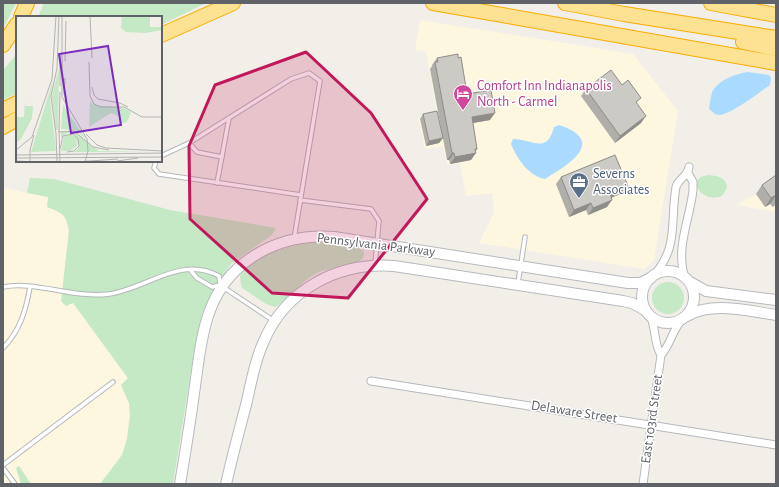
<svg xmlns="http://www.w3.org/2000/svg" width="779" height="487" viewBox="0 0 779 487" font-family="'Alegreya Sans',sans-serif">
  <style>
    .commercial { fill: #fef7e0 }
    .green { fill: #c5e8c5 }
    .water { fill: #aadaff }
    .lines { fill: none; stroke-linecap: round; stroke-linejoin: round }
    .lane-casing { stroke: #b5b8bc; stroke-width: 5.5 }
    .street-casing { stroke: #b5b8bc; stroke-width: 9 }
    .secondary-casing { stroke: #b6babf; stroke-width: 12 }
    .highway-casing { stroke: #f9ab00; stroke-width: 16 }
    .lane { stroke: #fff; stroke-width: 3.5 }
    .street { stroke: #fff; stroke-width: 7 }
    .secondary { stroke: #fff; stroke-width: 10 }
    .highway { stroke: #fde293; stroke-width: 14 }
    .wall { fill: #afaea9 }
    .shaded-wall { fill: #8f8d8a }
    .building { fill: #cccac5; stroke: #8f8d8a }
    .marked { fill: #c2185b; fill-opacity: 0.2; stroke: #c2185b; stroke-width: 3; stroke-linejoin: round }
    .labels { text-anchor: middle; dominant-baseline: central; stroke-width: 3; stroke-linejoin: round; paint-order: stroke }
    .hotel-label { font-size: 14px; fill: #b23c85; stroke: #fff; text-anchor: start }
    .service-label { font-size: 14px; fill: #4e5e75; stroke: #fff; text-anchor: start }
    .street-label { font-size: 14px; fill: #5f6368; stroke: #fff }
    .inset-road { fill: none; stroke: #b3b3b1; stroke-width: 1 }
    .view { fill: #7b2cbf; fill-opacity: 0.15; stroke: #7b2cbf; stroke-width: 2 }
    .inset-edge { fill: none; stroke: #5f6368; stroke-width: 2 }
  </style>
  <rect width="100%" height="100%" fill="#f1efe8"/>
  <!-- commercial -->
  <g class="commercial">
    <polygon points="420,20 633,54 678,111 654,260 645,269 479,243 494,213 492,193 466,196 460,163 447,165 443,146 425,149 418,118 437,113 426,51 415,50"/>
    <polygon points="776,179 776,212 736,205 756,194"/>
    <polygon points="3,188 49,197 47,207 60,212 67,218 73,303 128,379 121,385 129,403 130,415 127,438 122,455 100,484 31,484 19,466 16,468 21,484 3,484"/>
  </g>
  <!-- green -->
  <g class="green">
    <polygon points="3,3 16,3 3,29"/>
    <polygon points="44,3 206,3 161,25 161,17 38,17"/>
    <polygon points="17,54 17,93 3,100 3,70"/>
    <path d="M709,175C718,176 726,177 727,188L722,196C699,204 686,176 709,175Z"/>
    <path d="M30,178L54,179L170,210L276,228L272,235L231,264L203,311L196,340L173,484H100L122,455L127,439L130,415L129,403L121,385L128,378L73,303L66,306L61,301L69,230C66,214 62,213 47,207L48,197L27,193Z"/>
    <path d="M308,242C325,242 352,239 364,252C364,255 364,258 361,260C357,264 327,269 319,272C301,280 292,298 275,307L266,304L242,288C241,284 239,278 241,273C250,256 291,246 308,242Z"/>
    <circle cx="668" cy="298" r="16"/>
    <polygon points="19,466 31,484 21,484 16,468"/>
  </g>
  <!-- water -->
  <g class="water">
    <path d="M747,72L769,75L771,78L770,85C758,93 733,113 720,115C715,115 713,112 709,109C710,104 710,98 712,93C716,81 736,74 747,72Z"/>
    <path d="M559,125C608,141 568,165 545,179C528,176 517,158 511,144L513,139C532,139 547,155 554,127Z"/>
  </g>
  <g class="lines">
    <!-- lane casing -->
    <g class="lane-casing">
      <g id="lane">
        <polyline points="189,143 197,152 222,157"/>
        <polyline points="161,156 189,143 291,79 309,73 320,81 294,239"/>
        <polyline points="156,161 154,168 159,174 301,195"/>
        <polyline points="217,183 229,118"/>
        <polyline points="300,200 371,209 379,221 375,264"/>
        <polyline points="191,271 197,278 212,287 220,285"/>
        <polyline points="518,283 525,237"/>
        <path d="M3,287C34,280 74,299 109,294C146,289 181,255 219,276L220,285L274,321"/>
        <path d="M3,348C20,331 26,310 30,287"/>
        <polyline points="3,465 113,382"/>
        <polyline points="3,468 15,484"/>
      </g>
    </g>
    <!-- street casing -->
    <g class="street-casing">
      <g id="street">
        <path d="M654,275C679,247 670,221 676,187C678,179 688,176 689,167"/>
        <path d="M685,278C675,248 690,219 693,190V182L688,173"/>
        <path d="M651,318C656,329 654,345 661,355"/>
        <polyline points="371,381 776,445"/>
        <path d="M643,484L661,355C670,346 672,331 681,321"/>
      </g>
    </g>
    <!-- secondary casing -->
    <g class="secondary-casing">
      <g id="secondary">
        <circle cx="668" cy="297" r="26"/>
        <polyline points="690,282 706,291 776,300"/>
        <path d="M687,316C712,301 749,311 776,315"/>
        <path d="M180,484C185,454 190,424 194,393C198,367 200,338 209,313C228,259 280,233 334,237L628,283H640L651,278"/>
        <path d="M226,484C232,458 239,431 246,405C251,384 254,363 263,343C285,290 337,262 394,266L623,301L632,303L645,310"/>
      </g>
    </g>
    <!-- highway casing -->
    <g class="highway-casing">
      <g id="highway">
        <polyline points="433,3 776,63"/>
        <polyline points="565,3 624,14 776,38"/>
        <polyline points="711,3 776,15"/>
        <polyline points="21,17 27,3"/>
        <polyline points="161,35 233,3"/>
        <polyline points="743,42 776,49"/>
        <polyline points="3,45 17,24"/>
        <polyline points="3,110 17,103"/>
        <polyline points="3,127 17,119"/>
      </g>
    </g>
    <!-- lane -->
    <use href="#lane" class="lane"/>
    <!-- street -->
    <use href="#street" class="street"/>
    <!-- secondary -->
    <use href="#secondary" class="secondary"/>
    <!-- highway -->
    <use href="#highway" class="highway"/>
  </g>
  <!-- wall -->
  <g class="wall">
    <polygon points="437,58 467,94 490,120 473,123 477,149 471,160 450,164 449,160 447,160 430,69 432,66 432,65"/>
    <polygon points="622,85 637,104 641,123 615,143 581,96 586,89"/>
    <polygon points="423,114 443,138 439,143 426,146 420,119"/>
    <polygon points="776,175 776,205 773,207 770,204 765,207 756,194 762,185"/>
    <polygon points="561,177 623,193 611,198 607,207 588,215 586,210 569,217 556,184"/>
  </g>
  <!-- shaded-wall -->
  <g class="shaded-wall">
    <polygon points="495,113 490,120 467,124 472,117"/>
    <polygon points="646,116 641,123 615,143 620,136"/>
    <polygon points="443,138 439,143 426,146 429,141"/>
    <polygon points="475,149 477,149 474,153 476,153 471,160 450,164 455,157"/>
    <polygon points="452,153 454,153 449,160 447,160"/>
    <polygon points="628,186 623,193 605,200 610,193"/>
    <polygon points="776,195 770,204 765,207 771,198"/>
    <polygon points="612,200 607,207 588,215 593,208"/>
    <polygon points="591,203 586,210 569,217 574,210"/>
  </g>
  <!-- building -->
  <g class="building">
    <polygon points="458,54 458,58 461,57 467,94 491,90 495,113 472,117 477,149 475,149 476,153 455,157 454,153 452,153 435,62 438,62 437,58"/>
    <polygon points="611,70 622,85 628,80 641,98 636,102 646,116 620,136 586,89"/>
    <polygon points="437,111 443,138 429,141 423,114"/>
    <polygon points="615,155 628,186 610,193 612,200 593,208 591,203 574,210 561,177"/>
    <polygon points="776,175 776,195 771,198 762,185"/>
  </g>
  <!-- marked area -->
  <path class="marked" d="M306,52L371,113L427,199L348,298L272,293L190,219L189,146L215,85Z"/>
  <!-- icons -->
  <defs>
    <g id="hotel-pin" transform="scale(1)"><path d="M0 17L-7.5 6A9.5 9.5 0 1 1 7.5 6Z" fill="#d1479c" stroke="#fff"/><path d="M-6-4.5h1.5V1H6V5H4.5V3h-9V5H-6ZM-4 0a1.8 1.8 0 1 1 3.6 0ZM.5 0V-2.5h3Q6-2.5 6 0Z" fill="#fff"/></g>
    <g id="office-pin" transform="scale(1)"><path d="M0 17L-7.5 6A9.5 9.5 0 1 1 7.5 6Z" fill="#5c6f8a" stroke="#fff"/><path d="M-6-3h4V-5.5h4V-3h4V5H-6ZM-1-4.5V-3h2v-1.5ZM-6 0V1H6V0Z" fill="#fff"/></g>
  </defs>
  <g fill-rule="evenodd">
    <use href="#hotel-pin" x="463" y="94"/>
    <use href="#office-pin" x="579" y="182"/>
  </g>
  <g class="labels">
    <!-- hotel labels -->
    <g class="hotel-label">
      <text x="477" y="86">Comfort Inn Indianapolis<tspan x="477" dy="16">North - Carmel</tspan></text>
    </g>
    <!-- service labels -->
    <g class="service-label">
      <text x="593" y="174">Severns<tspan x="593" dy="16">Associates</tspan></text>
    </g>
    <!-- street labels -->
    <g class="street-label">
      <text transform="translate(376 245) rotate(7)">Pennsylvania Parkway</text>
      <text transform="translate(574 412) rotate(9)">Delaware Street</text>
      <text transform="translate(652 419) rotate(-82)">East 103rd Street</text>
    </g>
  </g>
  <!-- overview -->
  <g transform="translate(16 16)">
    <rect width="146" height="146" fill="#f1efe8"/>
    <path d="M106,0H134V11H146V14L129,17L110,16L105,12ZM43,52L42,114H40L36,80ZM37,64L34,83L40,135L15,136ZM9,83V90H17L16,102L5,123L0,127V101H8ZM74,85L78,89L107,92L115,96L111,106L103,108L105,101L95,97L73,111ZM47,88L50,94L70,123L59,114L45,113ZM45,116H58L83,135L135,136H58L63,132L59,118L52,117L45,122ZM54,118L60,121L61,130L54,135H45L48,121Z" fill="#c5e8c5"/>
    <path class="inset-road" d="M46,0V81L71,123L72,135L69,146M74,0L76,42M49,45L50,5M73,46L74,80L78,88L85,91H108L126,101H146M44,70V38M76,71L78,79L82,83L104,87L112,91M48,79L49,62M43,115L44,146M43,115L44,76M42,116L58,115L77,131L93,134M40,118L41,146M40,118L35,80L41,52L43,0M70,118L81,129L90,132L146,135M44,133L47,120L57,118L62,123L63,130L58,135L51,136M0,134L16,121L36,63L40,0M0,139L146,137M0,142L146,141M0,145L20,146M101,145L122,142M14,146V134L18,119M60,146L102,143"/>
    <path class="view" d="M92,30L105,109L55,117L43,38Z"/>
    <rect width="146" height="146" class="inset-edge"/>
  </g>
  <!-- border -->
  <rect width="779" height="487" fill="none" stroke="#5f6368" stroke-width="8"/>
</svg>
